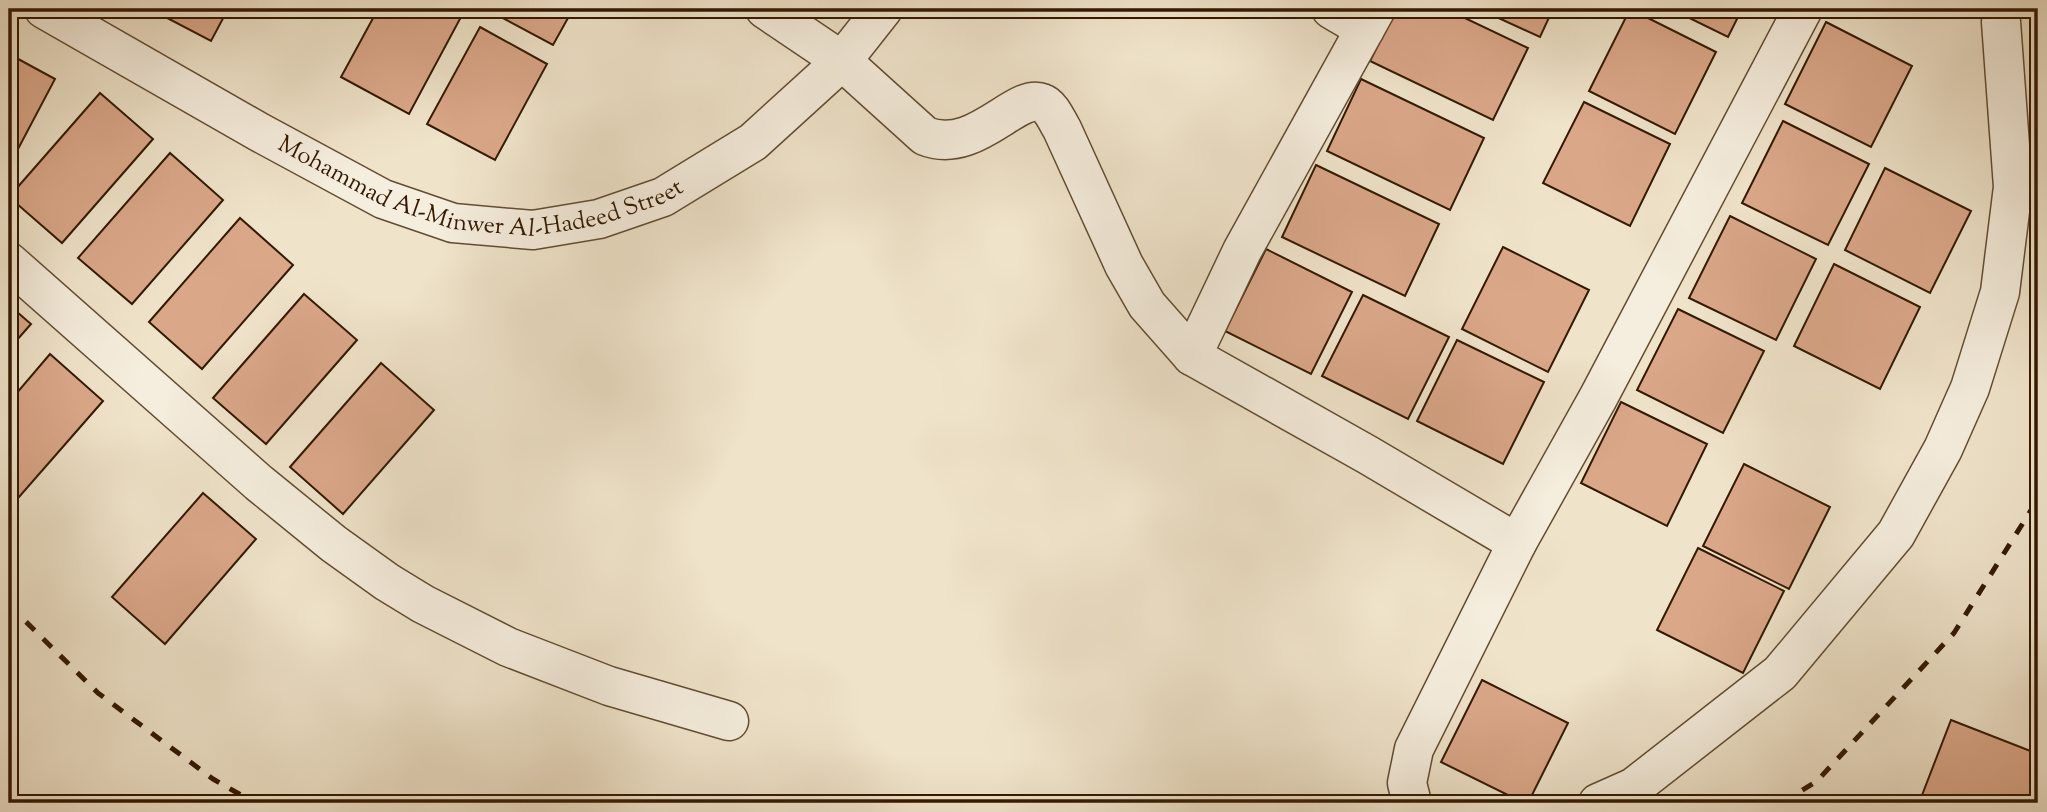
<svg xmlns="http://www.w3.org/2000/svg" width="2047" height="812" viewBox="0 0 2047 812" font-family="'Sorts Mill Goudy',serif">
  <style>
    .building { fill: #daa789; stroke: #331900; stroke-width: 2 }
    .lines { fill: none; stroke-linecap: round; stroke-linejoin: round }
    .minor-casing { stroke: #624c32; stroke-width: 41 }
    .minor { stroke: #f5eddd; stroke-width: 38 }
    .rail { stroke: #331900; stroke-width: 5; stroke-dasharray: 12 12; stroke-linecap: butt }
    .labels { text-anchor: middle; dominant-baseline: central; stroke-width: 6; stroke-linejoin: round; paint-order: stroke }
    .street-label { font-size: 24px; fill: #331900; stroke: #f5eddd }
  </style>
  <rect width="100%" height="100%" fill="#efe3ca"/>
  <filter id="stains"><feTurbulence type="fractalNoise" baseFrequency=".00286" numOctaves="4"/><feColorMatrix values="0 0 0 0 .2 0 0 0 0 .09 0 0 0 0 .02 0 0 0 .5 -.17"/></filter>
  <radialGradient id="worn" r=".72"><stop offset=".6" stop-color="#630" stop-opacity="0"/><stop offset="1" stop-color="#630" stop-opacity=".3"/></radialGradient>
  <!-- building -->
  <g class="building">
    <polygon points="150,9 228,9 211,41"/>
    <polygon points="378,9 445,9 461,17 409,114 341,77"/>
    <polygon points="486,9 573,9 553,45"/>
    <polygon points="1396,9 1446,9 1528,48 1493,120 1370,61"/>
    <polygon points="1479,9 1553,9 1540,37"/>
    <polygon points="1630,9 1716,52 1675,134 1589,91"/>
    <polygon points="1671,9 1742,9 1728,37"/>
    <polygon points="1826,22 1912,66 1871,147 1785,104"/>
    <polygon points="480,27 547,64 495,160 427,124"/>
    <polygon points="9,54 55,79 9,166"/>
    <polygon points="1361,79 1484,138 1450,210 1327,151"/>
    <polygon points="100,93 153,139 62,243 9,197"/>
    <polygon points="1584,102 1670,144 1630,226 1543,183"/>
    <polygon points="1783,121 1869,164 1828,245 1742,203"/>
    <polygon points="170,153 223,200 132,304 78,258"/>
    <polygon points="1316,165 1439,224 1405,296 1282,237"/>
    <polygon points="1885,168 1971,211 1930,293 1845,250"/>
    <polygon points="1730,216 1816,259 1776,340 1689,298"/>
    <polygon points="240,218 293,265 202,369 149,322"/>
    <polygon points="1503,247 1589,290 1548,372 1462,329"/>
    <polygon points="1266,249 1352,292 1311,374 1225,331"/>
    <polygon points="1834,264 1920,307 1880,389 1794,346"/>
    <polygon points="304,294 357,340 266,444 213,398"/>
    <polygon points="1363,295 1449,337 1408,419 1322,376"/>
    <polygon points="9,305 31,324 9,349"/>
    <polygon points="1678,309 1764,351 1723,433 1637,390"/>
    <polygon points="1457,340 1544,382 1503,464 1417,421"/>
    <polygon points="50,354 103,401 12,505 9,502 9,402"/>
    <polygon points="381,363 434,410 343,514 290,467"/>
    <polygon points="1621,402 1707,444 1667,526 1581,483"/>
    <polygon points="1744,464 1830,507 1789,589 1703,546"/>
    <polygon points="203,493 256,539 165,644 112,597"/>
    <polygon points="1698,548 1784,591 1743,673 1657,630"/>
    <polygon points="1482,680 1568,723 1528,803 1524,803 1441,762"/>
    <polygon points="1951,720 2038,754 2038,803 1919,803"/>
  </g>
  <g class="lines">
    <!-- minor casing -->
    <g class="minor-casing">
      <g id="minor">
        <path id="s1" d="M44,9L259,132L383,199L453,223L533,230L599,219L663,197L753,142L842,61L883,9"/>
        <path d="M765,9L842,61L925,136C975,156 1016,92 1042,103C1051,106 1057,121 1062,129L1124,265L1147,305L1192,356"/>
        <polyline points="1331,9 1365,29"/>
        <polyline points="1376,9 1242,251 1192,356 1368,455 1517,543"/>
        <polyline points="9,262 259,483 334,544 387,582 423,604 508,647 609,686 729,721"/>
        <polyline points="1412,803 1407,783 1414,749 1517,543 1598,398 1803,9"/>
        <polyline points="1598,803 1634,787 1780,673 1896,534 1943,449 1970,388 2000,292 2013,187 2001,22"/>
      </g>
    </g>
    <!-- minor -->
    <use href="#minor" class="minor"/>
    <!-- rail -->
    <g class="rail">
      <polyline points="9,605 98,693 213,779 255,803"/>
      <polyline points="1782,803 1817,781 1954,633 2038,499"/>
    </g>
  </g>
  <g class="labels">
    <!-- street labels -->
    <g class="street-label">
      <text stroke="none"><textPath href="#s1" startOffset="485">Mohammad Al-Minwer Al-Hadeed Street</textPath></text>
    </g>
  </g>
  <!-- margin -->
  <rect width="2047" height="812" fill="none" stroke="#efe3ca" stroke-width="35"/>
  <rect x="10" y="10" width="2026" height="791" fill="none" stroke="#331900" stroke-width="3.5"/>
  <rect x="18" y="18" width="2012" height="777" fill="none" stroke="#331900" stroke-width="2"/>
  <rect width="100%" height="100%" filter="url(#stains)"/>
  <rect width="100%" height="100%" fill="url(#worn)"/>
</svg>
